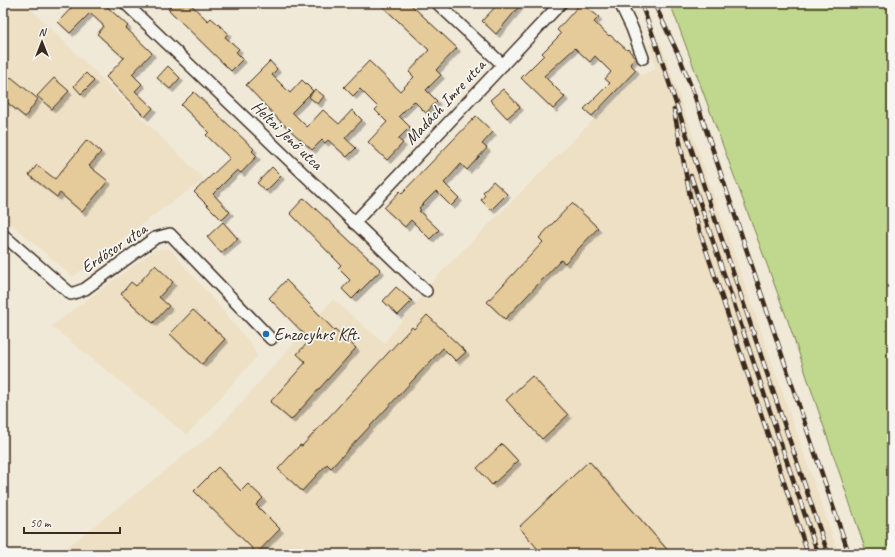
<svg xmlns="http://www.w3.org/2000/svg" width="895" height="557" viewBox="0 0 895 557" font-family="Caveat,sans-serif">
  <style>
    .built { fill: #ede0c5 }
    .green { fill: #bfd88e; stroke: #7d8156 }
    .building { fill: #e5cb9a; stroke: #3b2a1e; filter: url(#shadow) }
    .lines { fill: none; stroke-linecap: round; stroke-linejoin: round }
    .street-casing { stroke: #3b2a1e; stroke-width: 14 }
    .street { stroke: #f6f6f2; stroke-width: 11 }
    .rail-casing { stroke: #3b2a1e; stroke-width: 4.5 }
    .rail { stroke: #f6f6f2; stroke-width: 3; stroke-dasharray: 9; stroke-linecap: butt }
    .poi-dot { fill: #1f6fb2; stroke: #f6f6f2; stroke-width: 1.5 }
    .labels { text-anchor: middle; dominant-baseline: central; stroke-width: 3.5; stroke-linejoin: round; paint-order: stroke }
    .street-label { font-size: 17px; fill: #3b2a1e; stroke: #f6f6f2 }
    .poi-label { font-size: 17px; fill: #3b2a1e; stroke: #f6f6f2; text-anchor: start }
  </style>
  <defs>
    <filter id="shadow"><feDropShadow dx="3.5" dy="3.5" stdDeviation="0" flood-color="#0004"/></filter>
  </defs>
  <rect width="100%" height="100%" fill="#f1e9d8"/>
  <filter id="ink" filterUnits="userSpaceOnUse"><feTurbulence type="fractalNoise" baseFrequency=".025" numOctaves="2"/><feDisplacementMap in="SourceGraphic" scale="8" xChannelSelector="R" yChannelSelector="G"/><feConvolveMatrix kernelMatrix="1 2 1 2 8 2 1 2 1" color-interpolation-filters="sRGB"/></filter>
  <g filter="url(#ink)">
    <!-- built -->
    <g class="built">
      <polygon points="3,3 25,3 205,180 166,206 73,277 3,217"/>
      <polygon points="660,41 839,554 58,554 216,431 333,299 384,343 438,275 636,77 656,69 649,45"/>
      <polygon points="156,249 170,249 253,346 257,357 187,435 51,326"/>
    </g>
    <!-- green -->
    <polygon class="green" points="670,3 892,3 892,554 867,554 789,324"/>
    <!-- building -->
    <g class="building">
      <polygon points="76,3 103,3 128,26 126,28 152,53 132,74 142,84 135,91 153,108 145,117 106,77 124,58 97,34 104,26 90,13 70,33 58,22"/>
      <polygon points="174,3 189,3 208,21 211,18 228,33 225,37 239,49 236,52 243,59 231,71 168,9"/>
      <polygon points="379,3 409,3 457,48 436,70 441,75 426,90 437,101 426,113 414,101 399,116 410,127 398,139 403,143 387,160 368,142 387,122 375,110 378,107 360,89 353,96 344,87 369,61 400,91 414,77 409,72 429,50"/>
      <polygon points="499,3 522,3 496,34 482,21"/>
      <polygon points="581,3 599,17 594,22 609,36 610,35 627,50 628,49 635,58 630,64 636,70 592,116 584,109 610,83 605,79 611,72 595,56 590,62 575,48 544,76 565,97 553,109 521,78 544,55 542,53 561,34 557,30"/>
      <polygon points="270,61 277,69 272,75 290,93 302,80 313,91 292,112 307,127 323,110 339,124 352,110 362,120 345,138 356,148 347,157 328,140 325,143 322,140 312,150 279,120 246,85"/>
      <polygon points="168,66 180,78 170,89 157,78"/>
      <polygon points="86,73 94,81 81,94 74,86"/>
      <polygon points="11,77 38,99 25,117 3,99 3,87"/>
      <polygon points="54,78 69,91 52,109 37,96"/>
      <polygon points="315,89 324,96 318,104 309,97"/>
      <polygon points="503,89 520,107 507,118 490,100"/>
      <polygon points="194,92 254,149 252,151 257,156 241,173 237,170 213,194 230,212 222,220 194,192 230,158 206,135 209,132 181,105"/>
      <polygon points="476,116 493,132 482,144 487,148 467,170 461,164 444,183 459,198 451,206 436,191 419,208 421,210 419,211 439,230 430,239 411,220 405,227 384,208 400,191 402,193 427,167"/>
      <polygon points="87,140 101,152 89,166 108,181 82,212 60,193 57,197 29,175 37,165 55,179"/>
      <polygon points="272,167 281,176 266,191 257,183"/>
      <polygon points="493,181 507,194 491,210 481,200 485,195 483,192"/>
      <polygon points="304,198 381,270 352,299 342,289 350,280 338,268 341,265 290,213"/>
      <polygon points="572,203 598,228 565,263 561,260 505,319 487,302 543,242 539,238"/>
      <polygon points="223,222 238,239 221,253 207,237"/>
      <polygon points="155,265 173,282 159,297 169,306 153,323 121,294 131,282 136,286"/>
      <polygon points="286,280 334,330 335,329 356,348 291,420 270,402 306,362 297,354 310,340 269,298"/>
      <polygon points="396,287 412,301 398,315 383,301"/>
      <polygon points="193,310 225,339 202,364 170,334"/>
      <polygon points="427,315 466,352 456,361 443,348 331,468 327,464 302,491 278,469 300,445 302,446 412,327 414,329"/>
      <polygon points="532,376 568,415 542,439 506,400"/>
      <polygon points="502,444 518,461 492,485 477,468"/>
      <polygon points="589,461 671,554 542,554 519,527"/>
      <polygon points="218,467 241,491 248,484 263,498 256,505 280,529 257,553 194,491"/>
    </g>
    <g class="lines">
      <!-- street casing -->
      <g class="street-casing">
        <g id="street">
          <polyline points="125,3 426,291"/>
          <polyline points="437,3 503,65"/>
          <polyline points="620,3 632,28 643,58"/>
          <polyline points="354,223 561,3"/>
          <polyline points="3,235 71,294 85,289 155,238 170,234 271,339"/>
        </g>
      </g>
      <!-- street -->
      <use href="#street" class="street"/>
      <!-- rail casing -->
      <g class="rail-casing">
        <g id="rail">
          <polyline points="641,3 656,44 828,554"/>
          <polyline points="654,3 680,58 695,97 849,554"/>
          <polyline points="674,110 690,196 698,226 808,554"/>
          <polyline points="691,176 818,554"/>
        </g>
      </g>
      <!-- rail -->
      <use href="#rail" class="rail"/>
    </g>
  </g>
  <!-- markers -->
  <circle class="poi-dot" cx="266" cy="334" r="4"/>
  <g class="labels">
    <!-- street labels -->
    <g class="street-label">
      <text transform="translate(445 102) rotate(-47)">Madách Imre utca</text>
      <text transform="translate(287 135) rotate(44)">Heltai Jenő utca</text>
      <text transform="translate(114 248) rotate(-34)">Erdősor utca</text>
    </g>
    <!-- poi labels -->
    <g class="poi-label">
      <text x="274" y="334">Enzocyhrs Kft.</text>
    </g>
  </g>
  <!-- margin -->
  <rect width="895" height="557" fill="none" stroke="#f6f6f2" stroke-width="16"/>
  <rect x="8" y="8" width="879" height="541" fill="none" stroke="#3b2a1e" stroke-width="1.5" filter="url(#ink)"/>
  <!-- north arrow -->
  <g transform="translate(42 42)" stroke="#f6f6f2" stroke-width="3" paint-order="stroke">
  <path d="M0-3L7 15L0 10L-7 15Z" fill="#3b2a1e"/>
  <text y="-6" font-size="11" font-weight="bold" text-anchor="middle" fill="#3b2a1e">N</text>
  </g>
  <!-- scale -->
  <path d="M24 527v6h96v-6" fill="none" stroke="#3b2a1e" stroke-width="2"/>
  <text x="30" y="527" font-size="12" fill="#3b2a1e" stroke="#f6f6f2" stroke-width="3" paint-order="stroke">50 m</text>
</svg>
